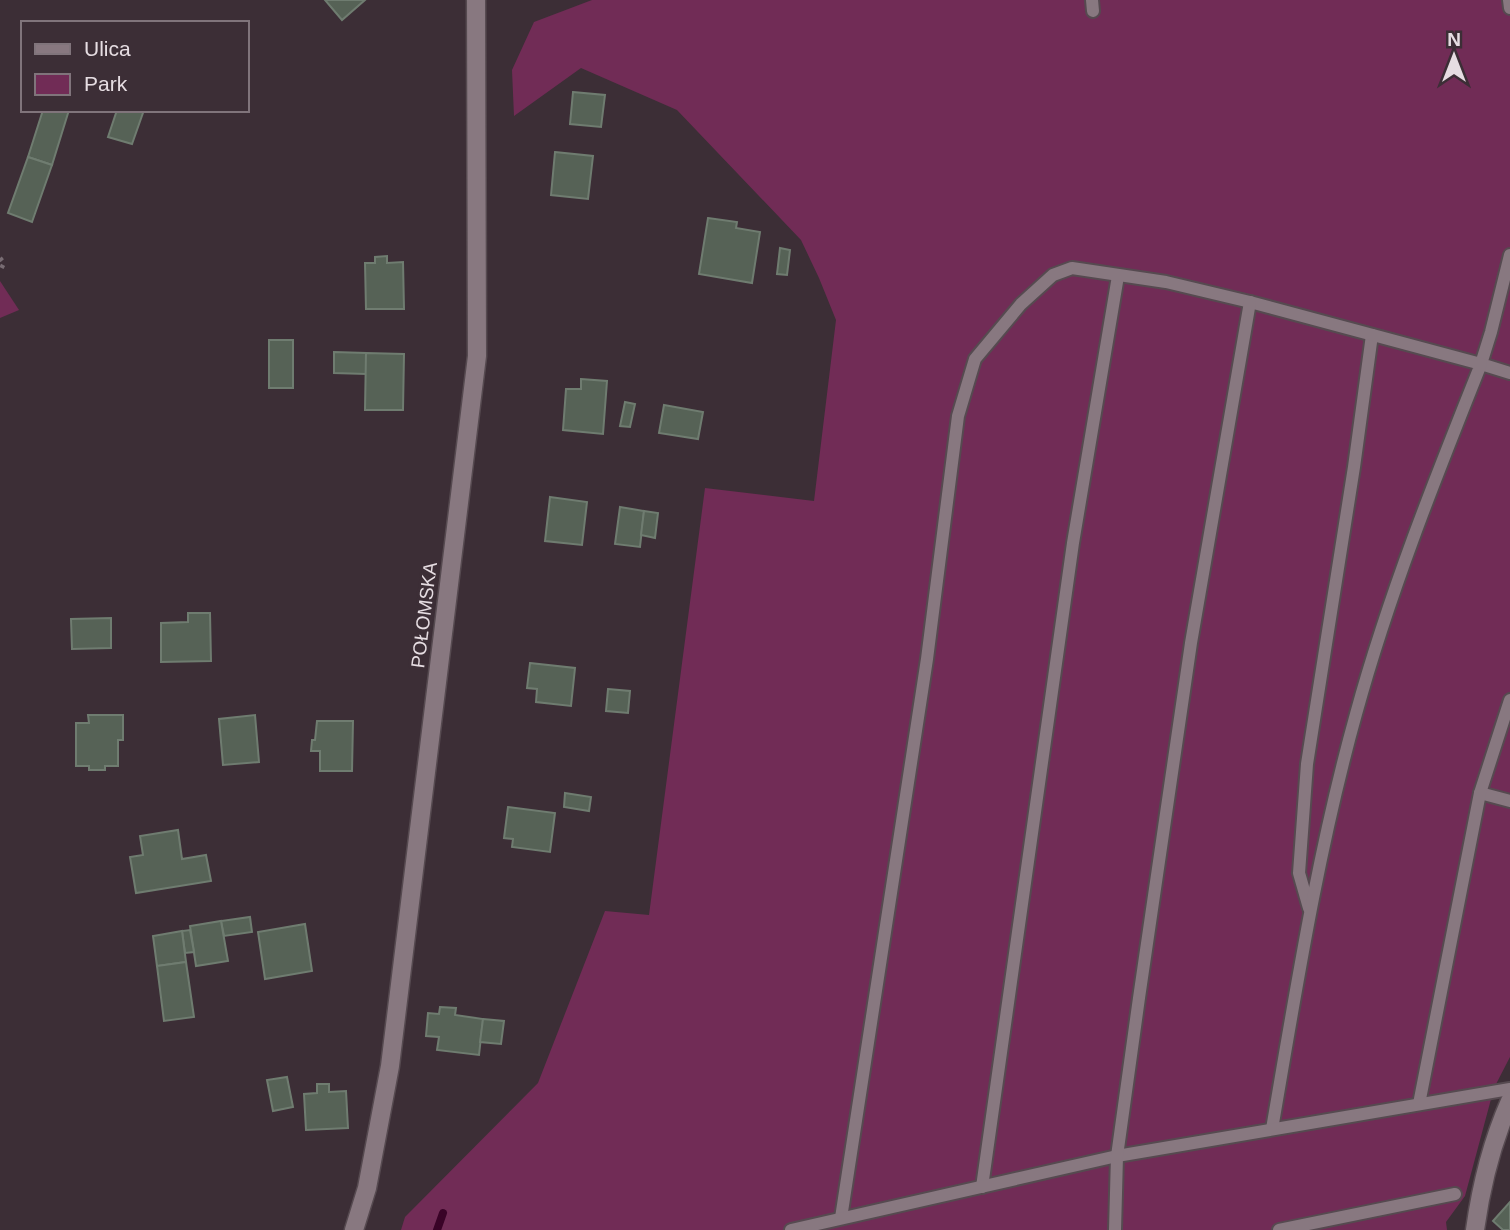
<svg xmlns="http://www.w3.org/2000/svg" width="1510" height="1230" viewBox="0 0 1510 1230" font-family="Arial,sans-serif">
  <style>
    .green { fill: #712c56 }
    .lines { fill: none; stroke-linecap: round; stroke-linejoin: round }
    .stream { stroke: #390327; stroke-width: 8 }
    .building { fill: #566256; stroke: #6f7c70; stroke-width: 2 }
    .lane-casing { stroke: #564a50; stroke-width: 16 }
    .street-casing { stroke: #564a50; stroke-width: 21 }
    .secondary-casing { stroke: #564a50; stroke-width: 21 }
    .path { stroke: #786c73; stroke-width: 4.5; stroke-dasharray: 3.5 5; stroke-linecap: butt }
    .lane { stroke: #887880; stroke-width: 12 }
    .street { stroke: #887880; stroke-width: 18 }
    .secondary { stroke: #887880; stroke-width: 18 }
    .labels { text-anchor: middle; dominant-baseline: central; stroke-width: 6; stroke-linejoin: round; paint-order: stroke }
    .street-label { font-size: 19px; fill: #e6dde2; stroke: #3c2e36 }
  </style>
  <rect width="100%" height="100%" fill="#3c2e36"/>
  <!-- green -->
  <g class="green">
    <polygon points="592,0 1510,0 1510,1057 1494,1088 1465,1196 1446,1222 1447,1230 401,1230 405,1217 538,1083 605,911 649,915 705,488 814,501 836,320 819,278 801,240 677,110 581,68 514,116 512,70 534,22"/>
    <polygon points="0,281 19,310 0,318"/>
  </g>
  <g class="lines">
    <!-- stream -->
    <polyline class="stream" points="437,1230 443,1213"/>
  </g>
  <!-- building -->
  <g class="building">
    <polygon points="325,0 365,0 342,20"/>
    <polygon points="573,92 605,95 601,127 570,124"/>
    <polygon points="43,110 69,110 52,165 28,157"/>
    <polygon points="117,110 144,110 132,144 108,137"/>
    <polygon points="555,152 593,156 588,199 551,195"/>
    <polygon points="28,157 52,165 32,222 8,213"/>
    <polygon points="708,218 737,222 736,228 760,232 752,283 699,274"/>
    <polygon points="780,248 790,250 787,275 777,274"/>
    <polygon points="387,256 387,263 403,262 404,309 366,309 365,263 375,263 375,257"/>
    <rect x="269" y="340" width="24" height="48"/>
    <polygon points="334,352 366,353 366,374 334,373"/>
    <polygon points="366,353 404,354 403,410 365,410"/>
    <polygon points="581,379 607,381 603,434 563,430 566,389 581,389"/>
    <polygon points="625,402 635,404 630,427 620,426"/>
    <polygon points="664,405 703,412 698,439 659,433"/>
    <polygon points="550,497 587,502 582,545 545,541"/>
    <polygon points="620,507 644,511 640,547 615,544"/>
    <polygon points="644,511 658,513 655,538 641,535"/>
    <polygon points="188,613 210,613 211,661 161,662 161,623 188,622"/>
    <polygon points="111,618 111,648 72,649 71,619"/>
    <polygon points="530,663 575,668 571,706 536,702 537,689 527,688"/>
    <polygon points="608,689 630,691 628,713 606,711"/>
    <polygon points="88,715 123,715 123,740 118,740 118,766 105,766 105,770 89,770 89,766 76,766 76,723 89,723"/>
    <polygon points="255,715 259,762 223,765 219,719"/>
    <polygon points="317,721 353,721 352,771 320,771 320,751 311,751 312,740 315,740"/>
    <polygon points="565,793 591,797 589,811 564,807"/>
    <polygon points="508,807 555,813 550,852 512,847 513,839 504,838"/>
    <polygon points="178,830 182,859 206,855 211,881 136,893 130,857 143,855 140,836"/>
    <polygon points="250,917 252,932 224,936 221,921"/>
    <polygon points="221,921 228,961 196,966 190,926"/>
    <polygon points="305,924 312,971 265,979 258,932"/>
    <polygon points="190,930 194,952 185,953 182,931"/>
    <polygon points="182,931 186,962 157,966 153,936"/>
    <polygon points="186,962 194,1017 164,1021 157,966"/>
    <polygon points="440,1007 456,1008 455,1015 483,1019 479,1055 437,1050 439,1037 426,1036 428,1013 439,1014"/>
    <polygon points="483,1019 504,1021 501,1044 480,1042"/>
    <polygon points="287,1077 293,1107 273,1111 267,1080"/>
    <polygon points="317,1084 329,1084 329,1092 346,1091 348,1128 306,1130 304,1094 317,1093"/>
    <polygon points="1510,1202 1510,1230 1503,1230 1493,1221"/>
  </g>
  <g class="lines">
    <!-- lane casing -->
    <g class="lane-casing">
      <g id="lane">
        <polyline points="1092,0 1093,11"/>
        <polyline points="1509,0 1510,8"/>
        <polyline points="1510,255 1491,332 1481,364 1510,373"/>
        <polyline points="1480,793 1510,801"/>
        <polyline points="1309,908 1299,873 1307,764 1354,467 1372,335"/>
        <polyline points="1419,1104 1480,793 1510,700"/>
        <polyline points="982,1187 1073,543 1118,276"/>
        <path d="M841,1218L927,659L958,416L975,359L1021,304L1053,275L1072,268L1166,282L1250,302L1481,364C1435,479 1389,594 1356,714C1318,850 1296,990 1272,1129"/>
        <polyline points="791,1230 1117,1156 1510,1089"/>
        <polyline points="1115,1230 1117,1156 1139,998 1191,643 1250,302"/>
        <polyline points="1279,1230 1455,1194"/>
      </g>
    </g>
    <!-- street casing -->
    <g class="street-casing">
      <path id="street" d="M1475,1230C1481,1186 1492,1142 1510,1101"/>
    </g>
    <!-- secondary casing -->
    <g class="secondary-casing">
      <polyline id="secondary" points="354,1230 367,1188 390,1066 477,356 476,0"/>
    </g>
    <!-- path -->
    <polyline class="path" points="0,258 4,263 0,271"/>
    <!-- lane -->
    <use href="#lane" class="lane"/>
    <!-- street -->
    <use href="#street" class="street"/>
    <!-- secondary -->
    <use href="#secondary" class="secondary"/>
  </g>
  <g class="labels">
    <!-- street labels -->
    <g class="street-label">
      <text transform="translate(424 615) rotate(-83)">POŁOMSKA</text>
    </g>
  </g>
  <!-- legend -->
  <rect x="21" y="21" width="228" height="91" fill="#3c2e36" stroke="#80747b" stroke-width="2"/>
  <rect x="35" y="44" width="35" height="10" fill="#887880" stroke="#80747b" stroke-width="2"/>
  <text x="84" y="56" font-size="21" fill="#e6dde2">Ulica</text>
  <rect x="35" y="74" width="35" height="21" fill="#712c56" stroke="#80747b" stroke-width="2"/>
  <text x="84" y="91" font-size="21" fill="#e6dde2">Park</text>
  <!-- north arrow -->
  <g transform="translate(1454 56)" stroke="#3c2e36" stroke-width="5" paint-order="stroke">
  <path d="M0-5L12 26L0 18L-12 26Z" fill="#e6dde2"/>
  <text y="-10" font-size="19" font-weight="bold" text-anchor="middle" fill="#e6dde2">N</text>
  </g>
</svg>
